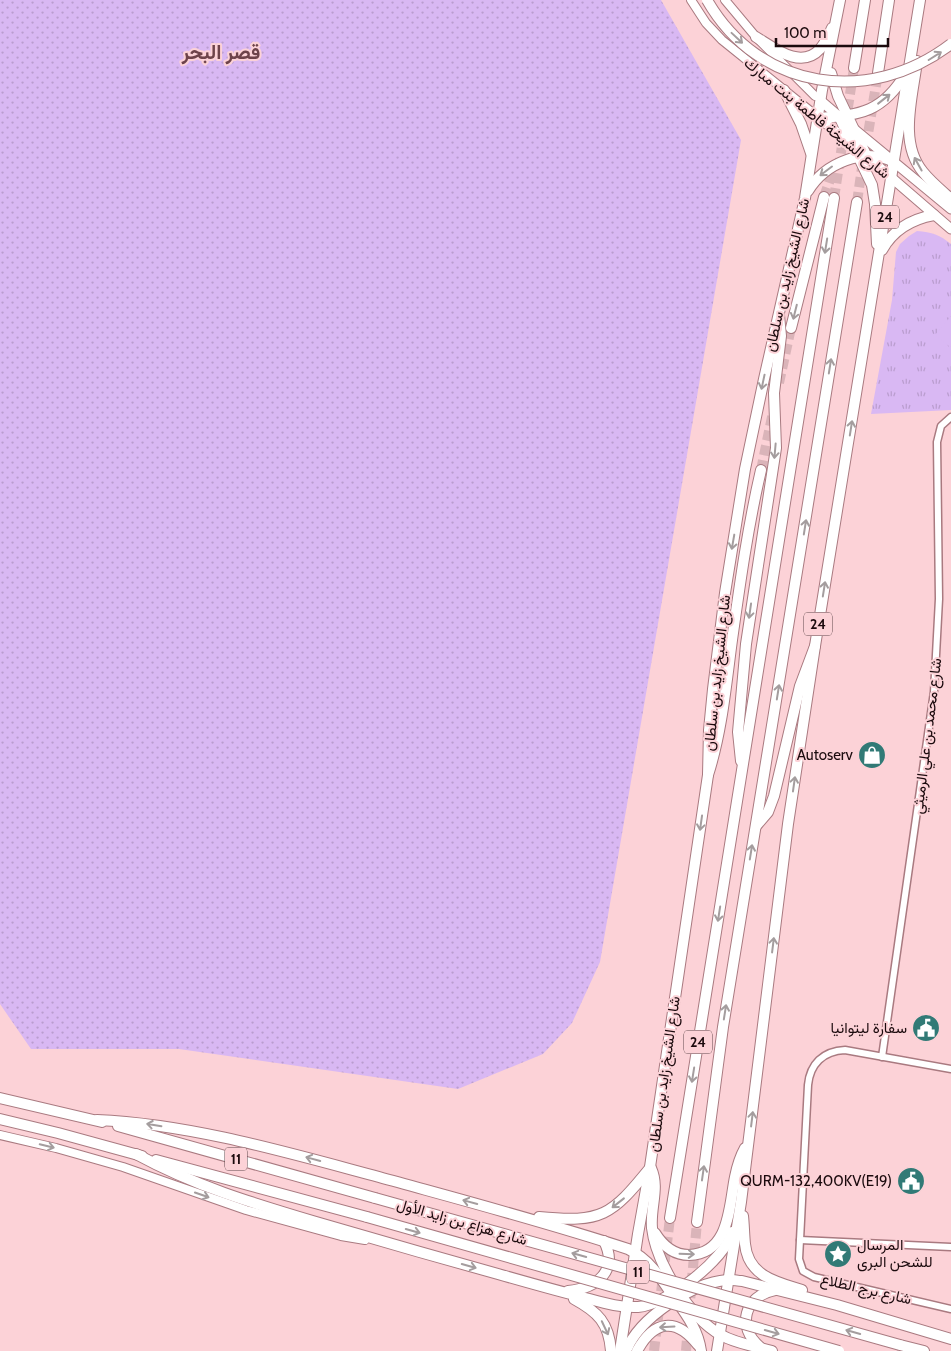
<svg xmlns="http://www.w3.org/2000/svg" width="951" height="1351" viewBox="0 0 951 1351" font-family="Cabin,Vazirmatn,sans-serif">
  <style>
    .grass { fill: url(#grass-dots) }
    .park { fill: url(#park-tufts) }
    .pitch { fill: #d9b8f3 }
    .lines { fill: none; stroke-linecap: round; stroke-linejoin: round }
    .trunk-tunnel { stroke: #dab4b9; stroke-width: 10; stroke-dasharray: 10 5; stroke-linecap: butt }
    .minor-casing { stroke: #a97a80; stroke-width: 9 }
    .tertiary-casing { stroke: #a97a80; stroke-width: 10 }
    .secondary-casing { stroke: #a97a80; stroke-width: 11 }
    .primary-casing { stroke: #a97a80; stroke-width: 12 }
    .trunk-casing { stroke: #a97a80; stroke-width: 12 }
    .minor { stroke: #fff; stroke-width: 6 }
    .tertiary { stroke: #fff; stroke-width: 8 }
    .secondary { stroke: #fff; stroke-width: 9 }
    .primary { stroke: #fff; stroke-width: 10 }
    .trunk { stroke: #fff; stroke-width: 10 }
    .primary-bridge-casing { stroke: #a97a80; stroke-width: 12; stroke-linecap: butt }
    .trunk-bridge-casing { stroke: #a97a80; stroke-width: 12; stroke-linecap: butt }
    .primary-bridge { stroke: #fff; stroke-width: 10 }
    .trunk-bridge { stroke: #fff; stroke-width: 10 }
    .oneway { stroke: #a49d9e }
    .labels { text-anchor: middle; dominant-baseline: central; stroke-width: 4; stroke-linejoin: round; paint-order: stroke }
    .shield { fill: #fcd2d7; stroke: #5e464a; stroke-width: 1 }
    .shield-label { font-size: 14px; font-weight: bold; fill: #1b0a0d }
    .street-label { font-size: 15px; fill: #1b0a0d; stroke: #fcd2d7 }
    .poi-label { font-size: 15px; fill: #1b0a0d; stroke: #fcd2d7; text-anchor: end }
    .district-label { font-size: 20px; font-weight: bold; fill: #6e434a; stroke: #fcd2d7 }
  </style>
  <defs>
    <pattern id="grass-dots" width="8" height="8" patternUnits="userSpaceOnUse" patternTransform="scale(1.25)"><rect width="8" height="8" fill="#d9b8f3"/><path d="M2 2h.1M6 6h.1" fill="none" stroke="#ba9dcf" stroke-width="1.8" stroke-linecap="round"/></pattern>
    <pattern id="park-tufts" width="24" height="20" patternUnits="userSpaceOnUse" patternTransform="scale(1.25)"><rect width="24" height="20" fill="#d9b8f3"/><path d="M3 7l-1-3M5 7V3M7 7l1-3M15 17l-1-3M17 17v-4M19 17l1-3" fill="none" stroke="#ba9dcf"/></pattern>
  </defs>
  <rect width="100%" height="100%" fill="#fcd2d7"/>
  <!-- grass -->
  <polygon class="grass" points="0,0 661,0 741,140 600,962 572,1023 543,1054 458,1089 179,1049 31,1049 0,1004"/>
  <!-- park -->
  <path class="park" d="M917,231C932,232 940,235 951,244V410L871,414L892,300L896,252L900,244L909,236Z"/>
  <!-- pitch -->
  <polygon class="pitch" points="951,316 951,346 950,347 935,335"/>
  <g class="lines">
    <!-- trunk-tunnel -->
    <g class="trunk-tunnel">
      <polyline points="866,146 878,73"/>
      <polyline points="824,197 835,165"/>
      <polyline points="834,198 854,68"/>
      <polyline points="857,202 863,161"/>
      <polyline points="779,383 791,328"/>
      <polyline points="761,470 773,412"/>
      <polyline points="689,1313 697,1222"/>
      <polyline points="654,1351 670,1218"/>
      <polyline points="686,1351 688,1327"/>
    </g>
    <!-- minor casing -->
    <g class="minor-casing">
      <g id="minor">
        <polyline points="882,1057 934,692 939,599 937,442 941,426 951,417"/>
        <path d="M951,1069L845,1050C823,1051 810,1064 808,1085L799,1259L803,1271L814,1277L951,1309"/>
        <polyline points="800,1240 951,1247"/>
      </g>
    </g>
    <!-- tertiary casing -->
    <g class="tertiary-casing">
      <g id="tertiary">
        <polyline points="691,0 706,23 722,40 819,118"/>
        <polyline points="725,0 756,37 815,96"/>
        <polyline points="0,1135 56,1148 123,1167 246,1210 341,1236 365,1240"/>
      </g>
    </g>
    <!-- secondary casing -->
    <g class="secondary-casing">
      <g id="secondary">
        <polyline points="821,101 842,119"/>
        <polyline points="819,118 852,144"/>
        <polyline points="854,129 951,209"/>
        <polyline points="864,154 951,229"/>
      </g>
    </g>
    <!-- primary casing -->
    <g class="primary-casing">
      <g id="primary">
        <path d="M756,37C774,48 801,70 820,49C825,43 829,35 832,28"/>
        <path d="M917,61C913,96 898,142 923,172C931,182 941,190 951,199"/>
        <polyline points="831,73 838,96 867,157"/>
        <polyline points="784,90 801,124 811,153"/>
        <polyline points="839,116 872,185 875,204 877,244"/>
        <path d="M819,118C861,115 883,112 906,73"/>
        <path d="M808,191C825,163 863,147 894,162"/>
        <path d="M882,250C893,230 912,219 934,215"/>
        <polyline points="0,1098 102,1122"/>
        <polyline points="0,1119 58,1133 142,1156"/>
        <path d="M97,1120C191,1124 289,1153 379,1177C462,1200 546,1222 628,1249C649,1259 661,1278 673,1296C686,1314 698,1329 701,1351"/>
        <polyline points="118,1126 375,1198"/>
        <path d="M136,1154C195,1186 252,1203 316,1222C377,1240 437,1257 498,1274C526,1282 554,1290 582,1297C601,1302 619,1308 638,1307C666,1305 726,1259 732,1232"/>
        <polyline points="156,1160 367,1217"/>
        <path d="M651,1168C660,1188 650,1207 652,1228C656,1263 690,1318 721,1335C737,1344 755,1346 772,1351"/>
        <path d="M743,1216C744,1225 744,1234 745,1244C748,1276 776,1282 802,1290"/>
        <path d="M539,1217C602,1223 611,1216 650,1168"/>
        <path d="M655,1233C663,1246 674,1255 689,1255C730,1254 729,1206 735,1177C737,1167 740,1157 745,1148"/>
        <path d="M568,1291C597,1288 619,1271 604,1241"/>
        <path d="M574,1299C598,1312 609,1323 611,1351"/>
        <polyline points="900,1345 924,1351"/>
        <path d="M760,1347C736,1327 744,1296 775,1290"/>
        <polyline points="620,1351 638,1234 650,1167 708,775 709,730 713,689 725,593 745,469 764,379 805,198 822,90 840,0"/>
        <path d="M626,1351C639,1318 692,1283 727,1280C732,1279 737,1281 742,1281L837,1305L951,1339"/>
        <path d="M637,1351C654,1320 676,1317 698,1345"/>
        <polyline points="717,1351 741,1202 788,824 815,646 920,0"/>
      </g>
    </g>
    <!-- trunk casing -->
    <g class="trunk-casing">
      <g id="trunk">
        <polyline points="854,68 865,0"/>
        <polyline points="878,73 889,0"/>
        <polyline points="791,328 824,197"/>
        <polyline points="741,761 738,732 746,644 776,448 774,393 781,336 779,315"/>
        <path d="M708,775C722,731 726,685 732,640C740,583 748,526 761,470"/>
        <polyline points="756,826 768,812 774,796 800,686 815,646"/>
        <polyline points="670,1218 834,198"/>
        <polyline points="697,1222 723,1027 857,202"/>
      </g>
    </g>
    <!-- minor -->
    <use href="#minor" class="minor"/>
    <!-- tertiary -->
    <use href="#tertiary" class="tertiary"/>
    <!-- secondary -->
    <use href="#secondary" class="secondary"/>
    <!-- primary -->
    <use href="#primary" class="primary"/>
    <!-- trunk -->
    <use href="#trunk" class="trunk"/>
    <!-- primary-bridge casing -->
    <g class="primary-bridge-casing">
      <g id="primary-bridge">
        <polyline points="375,1198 900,1345"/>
        <polyline points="367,1217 839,1351"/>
      </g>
    </g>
    <!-- trunk-bridge casing -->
    <g class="trunk-bridge-casing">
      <path id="trunk-bridge" d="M707,0C759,91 870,106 951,44"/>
    </g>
    <!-- primary-bridge -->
    <use href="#primary-bridge" class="primary-bridge"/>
    <!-- trunk-bridge -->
    <use href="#trunk-bridge" class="trunk-bridge"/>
  </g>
  <!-- one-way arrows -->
  <defs><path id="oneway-shaft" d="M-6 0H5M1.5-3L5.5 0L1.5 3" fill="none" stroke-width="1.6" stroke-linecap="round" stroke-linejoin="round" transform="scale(1.25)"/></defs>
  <g class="oneway">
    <use href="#oneway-shaft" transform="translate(737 38) rotate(43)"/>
    <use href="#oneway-shaft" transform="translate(935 56) rotate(-32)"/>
    <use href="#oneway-shaft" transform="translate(884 99) rotate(-38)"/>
    <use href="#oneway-shaft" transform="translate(918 164) rotate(-119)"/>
    <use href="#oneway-shaft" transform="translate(826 171) rotate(143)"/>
    <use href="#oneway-shaft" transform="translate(826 246) rotate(99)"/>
    <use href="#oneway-shaft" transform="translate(795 312) rotate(104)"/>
    <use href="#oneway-shaft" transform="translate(830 366) rotate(-81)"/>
    <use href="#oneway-shaft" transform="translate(763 382) rotate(102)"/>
    <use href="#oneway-shaft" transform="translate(851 428) rotate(-81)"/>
    <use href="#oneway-shaft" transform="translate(775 451) rotate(95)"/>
    <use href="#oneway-shaft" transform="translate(805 527) rotate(-81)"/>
    <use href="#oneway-shaft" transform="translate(733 542) rotate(100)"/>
    <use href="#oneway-shaft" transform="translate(824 589) rotate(-81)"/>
    <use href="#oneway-shaft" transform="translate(750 611) rotate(98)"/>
    <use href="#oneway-shaft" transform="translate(778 692) rotate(-81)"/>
    <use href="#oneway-shaft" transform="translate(794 784) rotate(-82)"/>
    <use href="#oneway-shaft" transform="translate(701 823) rotate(98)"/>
    <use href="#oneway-shaft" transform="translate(751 852) rotate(-81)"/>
    <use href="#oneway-shaft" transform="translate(719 914) rotate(99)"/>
    <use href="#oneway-shaft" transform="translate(773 945) rotate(-83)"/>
    <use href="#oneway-shaft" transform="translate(725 1012) rotate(-81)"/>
    <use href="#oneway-shaft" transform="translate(693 1075) rotate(99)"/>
    <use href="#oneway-shaft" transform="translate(752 1119) rotate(-83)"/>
    <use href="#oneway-shaft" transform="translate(154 1125) rotate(-171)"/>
    <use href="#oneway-shaft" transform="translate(47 1146) rotate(14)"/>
    <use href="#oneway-shaft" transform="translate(313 1159) rotate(-165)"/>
    <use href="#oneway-shaft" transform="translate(703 1173) rotate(-82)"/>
    <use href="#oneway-shaft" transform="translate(202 1195) rotate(19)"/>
    <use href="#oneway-shaft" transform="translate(470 1202) rotate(-165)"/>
    <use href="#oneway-shaft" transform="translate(618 1203) rotate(142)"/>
    <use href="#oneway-shaft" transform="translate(413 1231) rotate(16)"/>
    <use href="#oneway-shaft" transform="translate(687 1254) rotate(2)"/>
    <use href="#oneway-shaft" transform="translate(579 1255) rotate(-164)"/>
    <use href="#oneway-shaft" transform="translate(469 1266) rotate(16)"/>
    <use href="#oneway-shaft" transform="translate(667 1327) rotate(177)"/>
    <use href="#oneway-shaft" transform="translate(605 1328) rotate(65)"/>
    <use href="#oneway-shaft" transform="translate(772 1332) rotate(16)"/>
    <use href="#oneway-shaft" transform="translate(853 1332) rotate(-164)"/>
  </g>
  <!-- icons -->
  <defs>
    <g id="shop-disc" transform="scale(1.4375)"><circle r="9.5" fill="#317a76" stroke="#fcd2d7"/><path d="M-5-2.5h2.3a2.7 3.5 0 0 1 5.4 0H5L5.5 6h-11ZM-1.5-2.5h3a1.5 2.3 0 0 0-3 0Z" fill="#fff"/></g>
    <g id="civic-disc" transform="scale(1.4375)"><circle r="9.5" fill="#317a76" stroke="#fcd2d7"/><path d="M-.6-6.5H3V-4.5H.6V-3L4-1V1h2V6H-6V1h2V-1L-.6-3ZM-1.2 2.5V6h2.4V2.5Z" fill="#fff"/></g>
    <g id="sight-disc" transform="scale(1.4375)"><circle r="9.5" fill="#317a76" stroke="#fcd2d7"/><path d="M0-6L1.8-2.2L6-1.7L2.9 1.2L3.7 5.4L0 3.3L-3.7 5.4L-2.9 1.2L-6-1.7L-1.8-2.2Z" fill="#fff"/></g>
  </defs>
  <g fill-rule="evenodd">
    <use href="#shop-disc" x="872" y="755"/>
    <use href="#civic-disc" x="926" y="1028"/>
    <use href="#civic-disc" x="911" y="1181"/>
    <use href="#sight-disc" x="838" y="1254"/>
  </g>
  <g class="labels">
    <!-- shield labels -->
    <g class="shield">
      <rect x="871" y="205.5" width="28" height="23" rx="4"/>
      <rect x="804" y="612.5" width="28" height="23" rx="4"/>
      <rect x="684" y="1030.5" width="28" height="23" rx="4"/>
      <rect x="225" y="1147.5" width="22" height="23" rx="4"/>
      <rect x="627" y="1260.5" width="22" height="23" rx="4"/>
    </g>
    <g class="shield-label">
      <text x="885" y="217">24</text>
      <text x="818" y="624">24</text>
      <text x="698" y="1042">24</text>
      <text x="236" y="1159">11</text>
      <text x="638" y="1272">11</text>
    </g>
    <!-- street labels -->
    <g class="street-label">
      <text transform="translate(817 118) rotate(39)">شارع الشيخة فاطمة بنت مبارك</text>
      <text transform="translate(787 275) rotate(-77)">شارع الشيخ زايد بن سلطان</text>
      <text transform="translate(717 673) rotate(-84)">شارع الشيخ زايد بن سلطان</text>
      <text transform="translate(927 736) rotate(-83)">شارع محمد بن علي الرميثي</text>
      <text transform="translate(664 1074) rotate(-82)">شارع الشيخ زايد بن سلطان</text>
      <text transform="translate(462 1222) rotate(16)">شارع هزاع بن زايد الأول</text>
      <text transform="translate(866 1289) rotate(13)">شارع برج الطلاع</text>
    </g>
    <!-- poi labels -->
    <g class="poi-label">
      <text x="853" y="755">Autoserv</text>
      <text x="907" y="1028">سفارة ليتوانيا</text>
      <text x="892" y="1181">QURM-132,400KV(E19)</text>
      <text x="857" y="1245" text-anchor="start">المرسال<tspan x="857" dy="17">للشحن البرى</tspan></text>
    </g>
    <!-- district labels -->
    <g class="district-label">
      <text x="221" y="52">قصر البحر</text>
    </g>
  </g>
  <!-- scale -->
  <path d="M776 38v8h112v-8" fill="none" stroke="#1b0a0d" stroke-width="2.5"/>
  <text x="784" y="38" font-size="15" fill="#1b0a0d" stroke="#fcd2d7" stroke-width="4" paint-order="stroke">100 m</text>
</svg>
